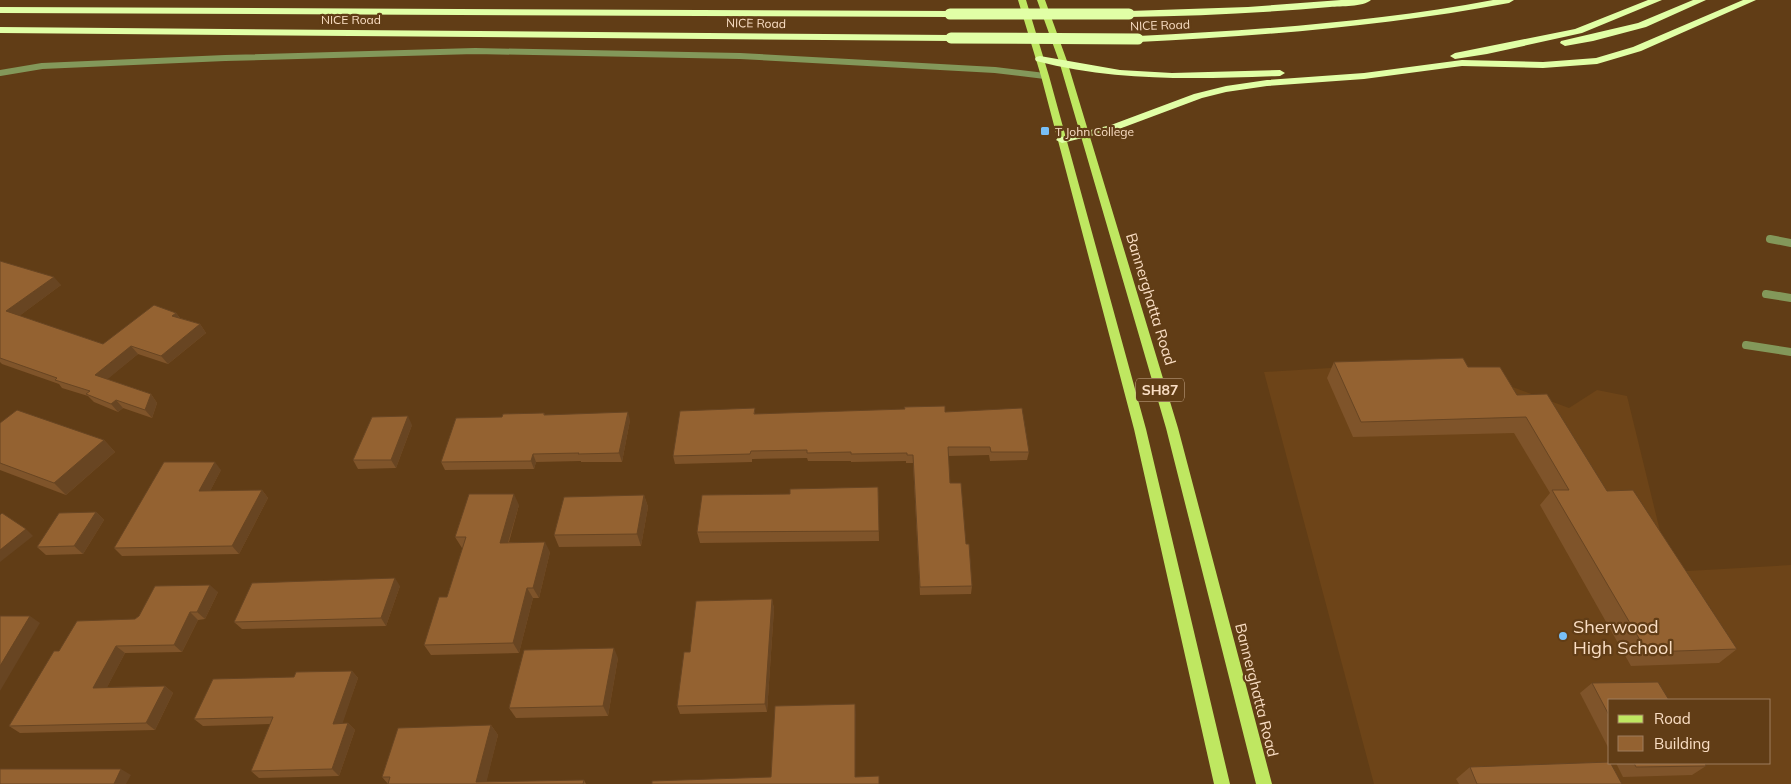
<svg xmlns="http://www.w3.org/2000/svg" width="1791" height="784" viewBox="0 0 1791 784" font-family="Mulish,sans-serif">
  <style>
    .built { fill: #6d4418; fill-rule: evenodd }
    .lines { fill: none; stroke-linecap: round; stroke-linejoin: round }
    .minor-far1 { stroke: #83985a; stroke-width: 6 }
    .minor { stroke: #83985a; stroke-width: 8 }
    .major { fill: #bfe761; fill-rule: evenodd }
    .highway { fill: #e1ffa6; fill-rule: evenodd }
    .highway-bridge { stroke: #e1ffa6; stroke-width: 11 }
    .wall { fill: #7f542a }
    .shaded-wall { fill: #684522 }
    .building { fill: #946231; stroke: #684522 }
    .poi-dot { fill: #78bff7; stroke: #613d16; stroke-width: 2 }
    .labels { text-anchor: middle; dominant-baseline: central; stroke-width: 4.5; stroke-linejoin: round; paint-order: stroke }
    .far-street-label { font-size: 12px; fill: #fadec4; stroke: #613d16 }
    .far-poi-label { font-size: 12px; fill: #fadec4; stroke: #613d16; text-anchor: start }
    .shield { fill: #613d16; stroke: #ccae90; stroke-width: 1 }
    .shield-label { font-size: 14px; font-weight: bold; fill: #fadec4 }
    .street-label { font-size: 15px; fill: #fadec4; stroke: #613d16 }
    .near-poi-label { font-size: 18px; fill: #fadec4; stroke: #613d16; text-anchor: start }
  </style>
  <rect width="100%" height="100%" fill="#613d16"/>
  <!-- built -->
  <path class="built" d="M1442,361L1569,408L1597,390L1627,396L1670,572L1791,565V784H1374L1264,372ZM1610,700H1770V763H1610Z"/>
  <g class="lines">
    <!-- minor-far1 -->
    <polyline class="minor-far1" points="0,73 42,66 225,58 475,51 740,56 995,70 1045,76"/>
    <!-- minor -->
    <g class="minor">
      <polyline points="1770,239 1791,243"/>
      <polyline points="1766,294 1791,298"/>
      <polyline points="1746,345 1791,352"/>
    </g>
    <!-- major -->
    <g class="major">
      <polygon points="1018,0 1026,0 1049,76 1146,429 1230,784 1214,784 1134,429 1041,76"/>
      <polygon points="1037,0 1045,0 1067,61 1178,428 1272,784 1256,784 1166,428 1059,61"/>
    </g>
    <!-- highway -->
    <g class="highway">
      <path d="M1341,0H1371C1363,7 1341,6 1330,7C1263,13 1196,16 1129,17L1124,14L1129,11L1248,7Z"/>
      <path d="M1493,0H1514L1509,3C1386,26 1263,36 1138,42L1133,39L1138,36C1257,30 1376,22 1493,0Z"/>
      <polygon points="1648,0 1662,0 1582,33 1487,54 1455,59 1450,56 1455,53 1575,29"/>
      <polygon points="1693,0 1706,0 1646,27 1593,41 1565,46 1560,43 1561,41 1638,23"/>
      <polygon points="1743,0 1756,0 1641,51 1597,64 1543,68 1462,66 1364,79 1267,86 1226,92 1202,98 1119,129 1062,143 1056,140 1058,138 1111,125 1194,94 1226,86 1267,80 1364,73 1462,60 1543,62 1596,58 1633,47"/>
      <polygon points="0,7 950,11 955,14 950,17 0,13"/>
      <polygon points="0,27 951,35 956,38 951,41 0,33"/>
      <path d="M1040,56L1120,70L1172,73L1280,70L1285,73L1280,76C1196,79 1119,82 1036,61L1035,59L1036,57Z"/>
    </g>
    <!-- highway-bridge -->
    <g class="highway-bridge">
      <polyline points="950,14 1129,14"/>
      <polyline points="951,38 1138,39"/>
    </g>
  </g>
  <!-- wall -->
  <g class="wall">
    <polygon points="0,261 61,285 19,316 103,344 176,313 180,318 200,324 206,333 168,364 138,354 107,379 151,394 157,403 152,418 123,408 118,412 94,402 88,396 62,388 59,384 2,364 0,362"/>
    <polygon points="1334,362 1468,367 1517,395 1607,491 1737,649 1719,663 1631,666 1540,505 1550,493 1514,433 1353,437 1327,378"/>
    <polygon points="755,408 755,414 945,412 1029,452 1027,460 990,461 989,455 948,456 950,483 966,544 972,586 971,594 920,595 913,463 906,463 906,461 851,462 851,461 808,461 807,458 752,459 752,462 675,464 673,456"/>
    <polygon points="544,413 545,415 630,420 622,462 581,462 581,461 536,462 534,469 445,470 441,462 502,417"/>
    <polygon points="0,423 104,440 115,452 66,495 0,470"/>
    <polygon points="412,425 396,468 358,469 353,460"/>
    <polygon points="221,470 210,491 262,490 268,498 239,554 122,556 114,548"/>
    <polygon points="878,487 879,541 700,543 697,532"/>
    <polygon points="644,495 648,507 641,546 559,547 554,535"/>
    <polygon points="519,505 509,542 550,552 539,598 533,598 519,653 431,655 424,645 447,597 463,548 462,548 455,537"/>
    <polygon points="96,512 104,520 83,554 46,555 37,547"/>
    <polygon points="400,586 386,626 242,629 234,622"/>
    <polygon points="218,592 205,619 198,620 182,652 125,653 107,687 165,686 173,693 155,730 20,733 9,726 59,651 135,619 139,616"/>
    <polygon points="772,599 774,609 767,712 680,714 677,706 690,652"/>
    <polygon points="618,658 608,716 516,718 509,708"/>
    <polygon points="352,671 358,678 342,723 348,723 355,730 339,776 259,778 251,771 270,724 203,726 194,719 294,677"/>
    <polygon points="1592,683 1610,700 1610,751 1580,693"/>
    <polygon points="491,725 498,735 486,782 584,780 586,784 388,784 382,777"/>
    <polygon points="1616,763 1705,763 1706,766 1692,775 1623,777"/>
    <polygon points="1470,767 1622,784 1459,784 1456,779"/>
  </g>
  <!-- shaded-wall -->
  <g class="shaded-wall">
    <polygon points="54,277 61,285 14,320 6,311"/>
    <polygon points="176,313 182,321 172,316"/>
    <polygon points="200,324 206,333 168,364 161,356"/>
    <polygon points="131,346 138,354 103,383 95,375"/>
    <polygon points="151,394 157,403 152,418 145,410"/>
    <polygon points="116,400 123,408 118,412 111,404"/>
    <polygon points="628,412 630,420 622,462 619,453"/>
    <polygon points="408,416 412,425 396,468 391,460"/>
    <polygon points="104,440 115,452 66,495 54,483"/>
    <polygon points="533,454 536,462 534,469 531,461"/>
    <polygon points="215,462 221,470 206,499 199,491"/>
    <polygon points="262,490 268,498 239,554 232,546"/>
    <polygon points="514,494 519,505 505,553 500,543"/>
    <polygon points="644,495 648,507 641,546 637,534"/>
    <polygon points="96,512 104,520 83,554 74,546"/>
    <polygon points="26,529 33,536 0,562 0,550"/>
    <polygon points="545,542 550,552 539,598 533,588"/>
    <polygon points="395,578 400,586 386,626 381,618"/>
    <polygon points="210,585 218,592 205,619 197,612"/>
    <polygon points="527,588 533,598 519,653 513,643"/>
    <polygon points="772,599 774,609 767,712 765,704"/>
    <polygon points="190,612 198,620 182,652 174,645"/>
    <polygon points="30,616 40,623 0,691 0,666"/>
    <polygon points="116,646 125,653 103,695 93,688"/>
    <polygon points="614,648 618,658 608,716 603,706"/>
    <polygon points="352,671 358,678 340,731 333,724"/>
    <polygon points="165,686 173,693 155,730 146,723"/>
    <polygon points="855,704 856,714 855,784"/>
    <polygon points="348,723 355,730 339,776 332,769"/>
    <polygon points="491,725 498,735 486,784 476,782"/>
    <polygon points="121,769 131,775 126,784 114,784"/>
  </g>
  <!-- building -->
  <g class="building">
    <polygon points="0,261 54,277 6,311 103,344 154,305 176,313 172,316 200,324 161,356 131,346 95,375 151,394 145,410 116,400 111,404 86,394 90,391 55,380 57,378 0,358"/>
    <polygon points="1463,358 1468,367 1500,367 1517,395 1547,394 1607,491 1633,490 1737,649 1647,652 1552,490 1569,490 1526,417 1361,422 1334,362"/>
    <polygon points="945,406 945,412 1022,408 1029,452 991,452 990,447 948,447 950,483 961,483 966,544 969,544 972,586 920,587 913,455 907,455 907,453 851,454 851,452 807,453 807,450 751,451 750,454 673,456 680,411 755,408 754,414 905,409 904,407"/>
    <polygon points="17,410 104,440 54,483 0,463 0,423"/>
    <polygon points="628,412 619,453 578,454 579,453 533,454 531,461 441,462 456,418 502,417 503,414 544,413 544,415"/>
    <polygon points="408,416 391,460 353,460 372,417"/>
    <polygon points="164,462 215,462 199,491 262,490 232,546 114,548"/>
    <polygon points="878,487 879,531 697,532 702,495 790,494 790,489"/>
    <polygon points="469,494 514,494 500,543 545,542 533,588 527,588 513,643 424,645 439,597 447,597 466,537 455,537"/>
    <polygon points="644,495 637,534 554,535 564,497"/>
    <polygon points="96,512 74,546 37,547 59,513"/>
    <polygon points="2,513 26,529 0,550 0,515"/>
    <polygon points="395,578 381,618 234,622 252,583"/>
    <polygon points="210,585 197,612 190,612 174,645 116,646 93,688 165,686 146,723 9,726 54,651 59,651 77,621 135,619 139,616 155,586"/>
    <polygon points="772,599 765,704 677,706 684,652 690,652 696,601"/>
    <polygon points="0,616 30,616 0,666"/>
    <polygon points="614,648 603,706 509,708 524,650"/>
    <polygon points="352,671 333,724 348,723 332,769 251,771 273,717 194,719 213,679 294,677 296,672"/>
    <polygon points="1658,682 1669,700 1610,700 1610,717 1592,683"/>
    <polygon points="855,704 855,777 879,776 879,784 652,784 652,781 771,777 775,706"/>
    <polygon points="491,725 476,782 584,780 583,784 388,784 390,777 382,777 398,728"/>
    <polygon points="1610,762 1622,784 1477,784 1470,767"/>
    <polygon points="1634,763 1705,763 1706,766 1636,767"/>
    <polygon points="0,769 121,769 114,784 0,784"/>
  </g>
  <!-- markers -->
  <g class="poi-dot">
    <rect x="1040" y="126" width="10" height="10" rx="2.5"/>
    <circle cx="1563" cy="636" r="5"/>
  </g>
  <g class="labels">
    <!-- far-street labels -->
    <g class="far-street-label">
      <text x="351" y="19">NICE Road</text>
      <text transform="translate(756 23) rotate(1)">NICE Road</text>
      <text transform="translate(1160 25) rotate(-2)">NICE Road</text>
    </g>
    <!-- far-poi labels -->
    <g class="far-poi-label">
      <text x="1055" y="131">T John College</text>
    </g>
    <!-- shield labels -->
    <rect class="shield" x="1136" y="378.5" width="48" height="23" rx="4"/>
    <g class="shield-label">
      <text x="1160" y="390">SH87</text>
    </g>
    <!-- street labels -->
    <g class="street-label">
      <text transform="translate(1151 299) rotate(73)">Bannerghatta Road</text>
      <text transform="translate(1257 690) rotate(76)">Bannerghatta Road</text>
    </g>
    <!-- near-poi labels -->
    <g class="near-poi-label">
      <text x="1573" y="626">Sherwood<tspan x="1573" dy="21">High School</tspan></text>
    </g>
  </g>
  <!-- legend -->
  <rect x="1608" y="699" width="162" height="65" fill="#613d16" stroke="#9e7d5c"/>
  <rect x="1618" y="715" width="25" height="8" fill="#bfe761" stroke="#9e7d5c"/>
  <text x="1654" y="724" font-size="15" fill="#fadec4">Road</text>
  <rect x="1618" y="736" width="25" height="15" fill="#946231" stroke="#9e7d5c"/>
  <text x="1654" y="749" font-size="15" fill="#fadec4">Building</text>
</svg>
